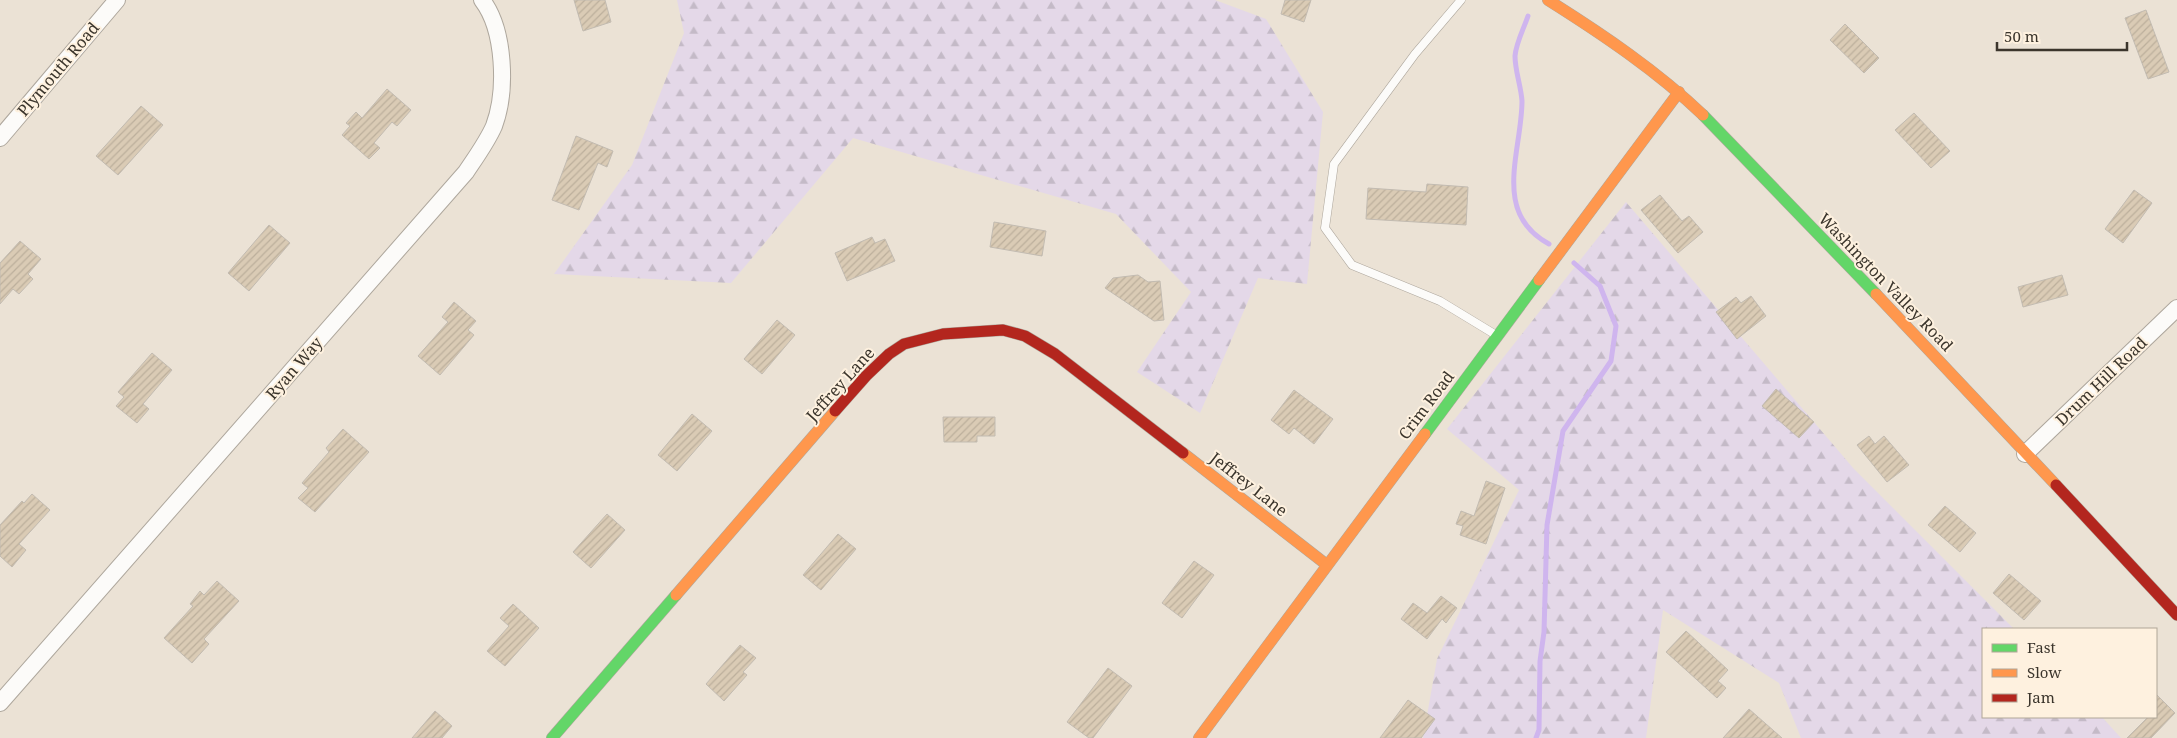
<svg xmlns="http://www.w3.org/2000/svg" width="2177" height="738" viewBox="0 0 2177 738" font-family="'Noto Serif',serif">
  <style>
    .forest { fill: url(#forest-firs) }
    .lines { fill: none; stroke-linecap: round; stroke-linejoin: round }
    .stream { stroke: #cfb5ee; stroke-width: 5 }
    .building { fill: url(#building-hatch); stroke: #c2bbb1 }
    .lane-casing { stroke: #aea79d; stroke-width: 9 }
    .street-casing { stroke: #aea79d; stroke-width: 18 }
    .fast-casing { stroke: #aea79d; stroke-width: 12 }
    .slow-casing { stroke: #aea79d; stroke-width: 12 }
    .jam-casing { stroke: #aea79d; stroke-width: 12 }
    .lane { stroke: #fcfbf9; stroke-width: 8 }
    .street { stroke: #fcfbf9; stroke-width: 16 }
    .fast { stroke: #63d668; stroke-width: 11 }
    .slow { stroke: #ff974d; stroke-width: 11 }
    .jam { stroke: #b3261e; stroke-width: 11 }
    .labels { text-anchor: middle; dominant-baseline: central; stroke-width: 4; stroke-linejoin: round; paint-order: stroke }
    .street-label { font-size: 16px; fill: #3b352c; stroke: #fef1df }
  </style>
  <defs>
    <pattern id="forest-firs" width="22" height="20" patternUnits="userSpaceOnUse" patternTransform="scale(1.25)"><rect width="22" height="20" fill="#e4d8e8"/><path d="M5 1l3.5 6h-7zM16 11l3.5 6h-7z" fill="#c4bac7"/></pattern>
    <pattern id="building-hatch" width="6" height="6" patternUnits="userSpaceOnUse" patternTransform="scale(1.25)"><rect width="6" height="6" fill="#dacbb5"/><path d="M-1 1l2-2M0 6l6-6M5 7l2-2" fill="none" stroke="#bcaf9c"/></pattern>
  </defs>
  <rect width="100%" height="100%" fill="#ebe2d5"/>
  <!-- forest -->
  <g class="forest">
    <polygon points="677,0 1215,0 1266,19 1323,112 1307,284 1258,278 1200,413 1137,372 1191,292 1116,214 853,138 731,283 554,274 632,165 684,33"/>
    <polygon points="1626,202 1854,469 2014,629 1983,629 1983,717 2102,717 2121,738 1801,738 1779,683 1663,610 1646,738 1423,738 1437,659 1519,490 1447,429"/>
  </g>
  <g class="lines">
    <!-- stream -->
    <g class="stream">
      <path d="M1528,16C1524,28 1516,43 1515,56C1515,71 1521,86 1522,101C1522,151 1491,213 1549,244"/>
      <polyline points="1536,738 1539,730 1540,661 1544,632 1547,525 1563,431 1611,361 1616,326 1600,286 1574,263"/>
    </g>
  </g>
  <!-- building -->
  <g class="building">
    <polygon points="574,0 605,0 611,22 583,31"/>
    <polygon points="1285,0 1311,0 1304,22 1281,14"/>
    <polygon points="2146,10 2169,72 2148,79 2125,18"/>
    <polygon points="1845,24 1879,58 1864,73 1830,40"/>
    <polygon points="387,89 411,110 397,126 392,122 374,143 380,148 369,159 342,135 350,126 346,123 356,112 362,118"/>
    <polygon points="141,106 163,125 118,175 96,156"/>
    <polygon points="1914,113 1950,151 1931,168 1895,130"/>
    <polygon points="576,136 613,151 607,167 598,163 579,210 552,200"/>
    <polygon points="1427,184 1468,187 1466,225 1366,219 1368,188 1426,192"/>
    <polygon points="2134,190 2152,203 2123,243 2105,229"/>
    <polygon points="1660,195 1682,221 1689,216 1703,232 1678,253 1641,210"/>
    <polygon points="994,222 1046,231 1042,256 990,247"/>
    <polygon points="269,225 290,243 249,291 228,273"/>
    <polygon points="872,237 875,243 885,239 895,261 847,281 835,253"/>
    <polygon points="20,241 41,259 28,274 33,279 19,294 13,289 0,304 0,263"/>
    <polygon points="1138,275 1148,282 1160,281 1164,320 1154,321 1105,288 1113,278"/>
    <polygon points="2062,275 2068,295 2023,307 2018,287"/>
    <polygon points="1751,296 1766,316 1737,339 1716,312 1736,297 1741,303"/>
    <polygon points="454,302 476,321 468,330 474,335 440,375 418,356 448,322 442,317"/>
    <polygon points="777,320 795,335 762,374 744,359"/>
    <polygon points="152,353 172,370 143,404 149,409 137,423 116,406 124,397 118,392"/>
    <polygon points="1776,389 1814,422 1799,438 1762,406"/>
    <polygon points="1294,390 1333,419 1314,444 1294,428 1289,434 1271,420"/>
    <polygon points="692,414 712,431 677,471 658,455"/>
    <polygon points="943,417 995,417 995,436 977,436 977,442 944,442"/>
    <polygon points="343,429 369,452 315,512 298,498 308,488 302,483 329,452 326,448"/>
    <polygon points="1869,436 1875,444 1884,436 1909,465 1887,482 1857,445"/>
    <polygon points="1486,481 1505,488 1486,544 1460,535 1463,526 1456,524 1461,511 1474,516"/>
    <polygon points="32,494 50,510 19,544 26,550 12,567 0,556 0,525 22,501 24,503"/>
    <polygon points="1945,506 1976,533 1960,552 1928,525"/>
    <polygon points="607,514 625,530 591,568 573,552"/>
    <polygon points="838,534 856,549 821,590 803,575"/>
    <polygon points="1194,561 1214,575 1182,618 1162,603"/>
    <polygon points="2009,574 2041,601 2024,620 1993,593"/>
    <polygon points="217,581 239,601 204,639 209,644 192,663 164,638 193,606 190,604 200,591 204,595"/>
    <polygon points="1441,596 1457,608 1446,623 1442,619 1427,639 1401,619 1413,603 1427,613"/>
    <polygon points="513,604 539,628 505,666 487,651 509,626 500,618"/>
    <polygon points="1686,631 1728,670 1718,681 1726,688 1717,698 1666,652"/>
    <polygon points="740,645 756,658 743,672 747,675 724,701 706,684"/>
    <polygon points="1108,668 1132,686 1093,738 1089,738 1067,722"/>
    <polygon points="2156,694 2175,713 2151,738 2127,738 2148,717 2156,717"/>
    <polygon points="1408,700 1435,719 1421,738 1380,738"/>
    <polygon points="1749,709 1782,738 1723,738"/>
    <polygon points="435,711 452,726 442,738 412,738"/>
  </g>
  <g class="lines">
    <!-- lane casing -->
    <g class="lane-casing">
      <polyline id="lane" points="1461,0 1415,54 1334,164 1325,228 1352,265 1440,301 1496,335"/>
    </g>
    <!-- street casing -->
    <g class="street-casing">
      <g id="street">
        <polyline points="0,138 117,0"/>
        <polyline points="2025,454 2177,308"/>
        <path d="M0,703L466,172C476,157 487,142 494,126C507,91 505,30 482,0"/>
      </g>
    </g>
    <!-- fast casing -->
    <g class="fast-casing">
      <g id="fast">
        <polyline points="1703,115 1876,294"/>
        <polyline points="1425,434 1539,280"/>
        <polyline points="552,738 676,595"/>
      </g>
    </g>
    <!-- slow casing -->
    <g class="slow-casing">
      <g id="slow">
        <path d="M1548,0C1602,34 1657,71 1703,115"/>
        <polyline points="1539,280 1679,92"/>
        <polyline points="1876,294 2056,485"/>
        <polyline points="1183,453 1327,565"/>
        <polyline points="676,595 835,411"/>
        <polyline points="1199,738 1425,434"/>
      </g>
    </g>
    <!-- jam casing -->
    <g class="jam-casing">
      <g id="jam">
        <polyline points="835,411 866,376 889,354 904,344 943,334 1003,330 1025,336 1055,354 1183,453"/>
        <polyline points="2056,485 2177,615"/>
      </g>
    </g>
    <!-- lane -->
    <use href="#lane" class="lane"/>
    <!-- street -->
    <use href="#street" class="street"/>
    <!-- fast -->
    <use href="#fast" class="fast"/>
    <!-- slow -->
    <use href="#slow" class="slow"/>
    <!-- jam -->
    <use href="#jam" class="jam"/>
  </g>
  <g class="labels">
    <!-- street labels -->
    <g class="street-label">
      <text transform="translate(58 69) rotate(-50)">Plymouth Road</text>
      <text transform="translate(1886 282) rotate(46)">Washington Valley Road</text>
      <text transform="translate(294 368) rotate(-49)">Ryan Way</text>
      <text transform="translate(2101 381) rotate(-44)">Drum Hill Road</text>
      <text transform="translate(840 384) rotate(-48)">Jeffrey Lane</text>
      <text transform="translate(1426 405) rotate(-53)">Crim Road</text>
      <text transform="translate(1249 484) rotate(38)">Jeffrey Lane</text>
    </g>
  </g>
  <!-- legend -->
  <rect x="1982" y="628" width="175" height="90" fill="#fef1df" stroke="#b0a697"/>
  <rect x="1992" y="644" width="25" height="8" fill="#63d668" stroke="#b0a697"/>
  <text x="2027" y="653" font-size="15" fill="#3b352c">Fast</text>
  <rect x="1992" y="669" width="25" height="8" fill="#ff974d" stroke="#b0a697"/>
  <text x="2027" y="678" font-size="15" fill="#3b352c">Slow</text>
  <rect x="1992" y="694" width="25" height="8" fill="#b3261e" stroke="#b0a697"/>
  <text x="2027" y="703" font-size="15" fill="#3b352c">Jam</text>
  <!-- scale -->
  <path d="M1997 42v8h130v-8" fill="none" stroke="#3b352c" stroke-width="2.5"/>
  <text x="2004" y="42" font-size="15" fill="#3b352c" stroke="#fef1df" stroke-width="4" paint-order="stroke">50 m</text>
</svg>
